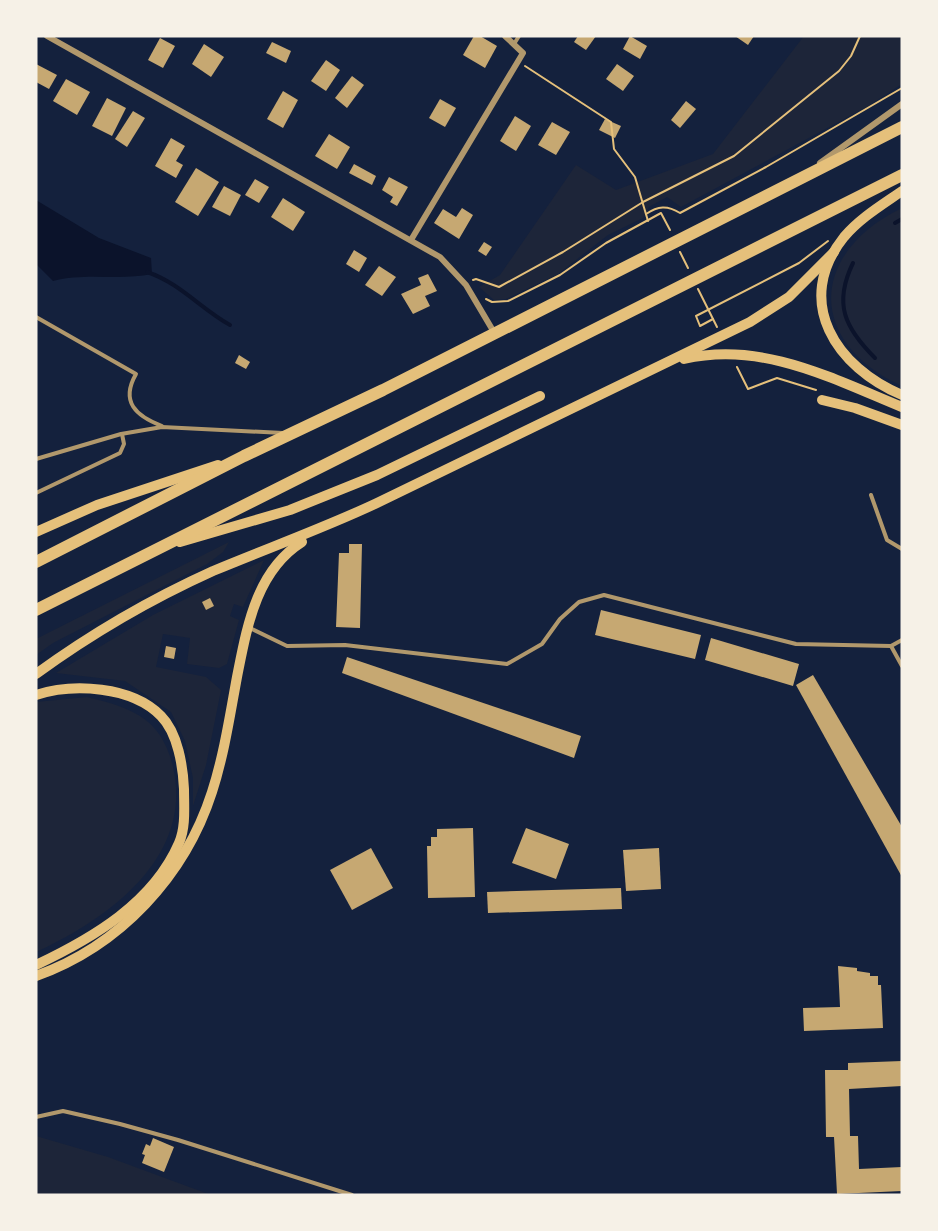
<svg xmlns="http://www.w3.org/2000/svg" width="938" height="1231" viewBox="0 0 938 1231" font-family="'Nunito Sans',sans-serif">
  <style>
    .green { fill: #1d2539 }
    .water { fill: #0b132b }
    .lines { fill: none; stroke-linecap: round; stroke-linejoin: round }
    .stream { stroke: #0b132b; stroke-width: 4 }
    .building { fill: #c6a872 }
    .path { stroke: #e5c07b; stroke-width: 2 }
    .service { stroke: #b1986c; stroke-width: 4 }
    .minor { stroke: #b1986c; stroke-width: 6 }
    .secondary { stroke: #e5c07b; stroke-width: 10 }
    .trunk { stroke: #e5c07b; stroke-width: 12 }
  </style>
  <rect width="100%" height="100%" fill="#14213d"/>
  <!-- green -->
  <g class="green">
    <polygon points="804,36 902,36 902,84 868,106 681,207 667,197 649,207 643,218 608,235 558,274 506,299 494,300 479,287 500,275 576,165 616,190 713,154"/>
    <path d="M902,208V386C806,342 809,253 902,208Z"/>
    <polygon points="229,542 223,552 207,564 53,643 36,655 36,639"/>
    <polygon points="264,560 243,607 234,604 230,616 239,620 227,664 219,668 187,664 190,638 163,634 156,667 206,677 221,690 206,765 193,806 193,778 185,741 171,712 125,681 56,673 153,615"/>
    <path d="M87,697C131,708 161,717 173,767C194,857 108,919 36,952V702Z"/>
    <polygon points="36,1136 108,1157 211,1195 36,1195"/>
  </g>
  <!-- water -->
  <path class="water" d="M36,200L99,238L151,258L152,274C119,281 87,272 53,281L36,264Z"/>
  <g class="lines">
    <!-- stream -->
    <g class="stream">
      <polyline points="895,223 902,219"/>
      <path d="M853,263C833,304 845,328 875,358"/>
      <path d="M147,272C180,283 201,309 230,325"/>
    </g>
  </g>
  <!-- building -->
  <g class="building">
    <polygon points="474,36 480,36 497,46 485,68 463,55"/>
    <polygon points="578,36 596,36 586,50 574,42"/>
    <polygon points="630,36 647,46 640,59 623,49"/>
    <polygon points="735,36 754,36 748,45"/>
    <polygon points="160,38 175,46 163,68 148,60"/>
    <polygon points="272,42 291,51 286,63 266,53"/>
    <polygon points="204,44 224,57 211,77 192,64"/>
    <polygon points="326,60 340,70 326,91 311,81"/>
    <polygon points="36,64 57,75 49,89 36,82"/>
    <polygon points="617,64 634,76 623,91 606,79"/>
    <polygon points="352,76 364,85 347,108 335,98"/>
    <polygon points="66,79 90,92 77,115 53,101"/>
    <polygon points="283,91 298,100 283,128 267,119"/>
    <polygon points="107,98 126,108 112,136 92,126"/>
    <polygon points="440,99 456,108 445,127 429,118"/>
    <polygon points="686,101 696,109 680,128 671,120"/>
    <polygon points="133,111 145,118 127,147 115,139"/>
    <polygon points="515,116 531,126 516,151 500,141"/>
    <polygon points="605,119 621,126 615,138 599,130"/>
    <polygon points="552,122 570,132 556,155 538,145"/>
    <polygon points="329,134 350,147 337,169 315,156"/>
    <polygon points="171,138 185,146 176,161 183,165 176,178 155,166"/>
    <polygon points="354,164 376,176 372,185 349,173"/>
    <polygon points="196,168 219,182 198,216 175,202"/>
    <polygon points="389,177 408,187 397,206 390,202 393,197 382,190"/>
    <polygon points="255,179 269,187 259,203 245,195"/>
    <polygon points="224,186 241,195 230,216 212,207"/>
    <polygon points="283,198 305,212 293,231 271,217"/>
    <polygon points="462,208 473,215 459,239 434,223 443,209 456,217"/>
    <polygon points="484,242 492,247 486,256 478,251"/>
    <polygon points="354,250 367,258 359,272 346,264"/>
    <polygon points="379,266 396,277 382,296 365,285"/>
    <polygon points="428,274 437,291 425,296 430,306 413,314 401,294 421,285 418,278"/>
    <polygon points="239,355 250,362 246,369 235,363"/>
    <polygon points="349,544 362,544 360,628 336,627 339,553 349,553"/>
    <polygon points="210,598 214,606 206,610 202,602"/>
    <polygon points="601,610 701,635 695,659 595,635"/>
    <polygon points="711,638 799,664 793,686 705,660"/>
    <polygon points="166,646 176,648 174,659 164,657"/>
    <polygon points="347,657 581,736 574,758 342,673"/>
    <polygon points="813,675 902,827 902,877 796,685"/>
    <polygon points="473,828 475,897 428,898 427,846 431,846 431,837 437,837 437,829"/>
    <polygon points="526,828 569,844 556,879 512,863"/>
    <polygon points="371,848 393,888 352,910 330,870"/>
    <polygon points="659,848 661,889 626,891 623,850"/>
    <polygon points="621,888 622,909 488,913 487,892"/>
    <polygon points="838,966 857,968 857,971 870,973 870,976 878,976 878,985 881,985 883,1028 804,1031 803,1008 840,1007"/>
    <polygon points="902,1061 902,1086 849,1089 850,1136 858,1136 859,1169 902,1167 902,1191 837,1194 834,1137 826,1137 825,1070 848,1070 848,1063"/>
    <polygon points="153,1138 174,1147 164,1172 142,1163 145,1155 142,1154 146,1144 150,1146"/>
  </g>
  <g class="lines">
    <!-- path -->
    <g class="path">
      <polyline points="525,66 611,122 614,149 635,177 648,221"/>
      <path d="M646,214C658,206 667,205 680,213L766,167L902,88"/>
      <polyline points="680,252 688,268"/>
      <polyline points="473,280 476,279 499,287 563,252 643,202 734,156 839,71 851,56 860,36"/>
      <polyline points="698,289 717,327"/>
      <polyline points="486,299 492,302 508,301 560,275 606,243 661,213 670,230"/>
      <polyline points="713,319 700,326 696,316 799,263 828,241"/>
      <polyline points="737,367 748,389 777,378 816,390"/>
    </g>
    <!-- service -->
    <g class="service">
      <polyline points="514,44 519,36"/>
      <path d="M36,317L136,374C120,402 136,416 162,426"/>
      <polyline points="36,459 121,434 162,427 283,433"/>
      <polyline points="36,493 120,453 124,444 122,434"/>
      <polyline points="871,495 887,540 902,549"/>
      <polyline points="250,628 287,646 345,645 507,664 542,644 560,619 579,602 604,595 796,644 891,646 902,666"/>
      <polyline points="891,646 902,640"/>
      <polyline points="36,1117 63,1111 120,1124 178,1140 352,1195"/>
    </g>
    <!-- minor -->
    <g class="minor">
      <polyline points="47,36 440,257 466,285 495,334"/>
      <polyline points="820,163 902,104"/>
      <polyline points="411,240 523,53 505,36"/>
    </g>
    <!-- secondary -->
    <g class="secondary">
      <path d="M902,191C882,205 860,218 844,237C792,302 837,368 902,395"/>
      <path d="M684,359C762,341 831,378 902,407"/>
      <polyline points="822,400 855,408 902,425"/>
      <polyline points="36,532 97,505 218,465"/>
      <polyline points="180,542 290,510 377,475 540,396"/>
      <path d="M36,674C91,634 151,599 213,571C268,548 324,528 377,503L750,322L789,297L834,252"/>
      <path d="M36,695C73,683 132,686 161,716C178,733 183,767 184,789C184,807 186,827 179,843C153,903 93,938 36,965"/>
      <path d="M36,976C120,946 185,876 212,792C224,755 230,715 237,677C247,627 256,571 302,542"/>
    </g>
    <!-- trunk -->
    <g class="trunk">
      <polyline points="36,562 244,456 383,390 902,127"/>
      <polyline points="36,610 902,175"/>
    </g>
  </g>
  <!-- border -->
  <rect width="938" height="1231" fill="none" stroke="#f6f1e7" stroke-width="75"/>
</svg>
